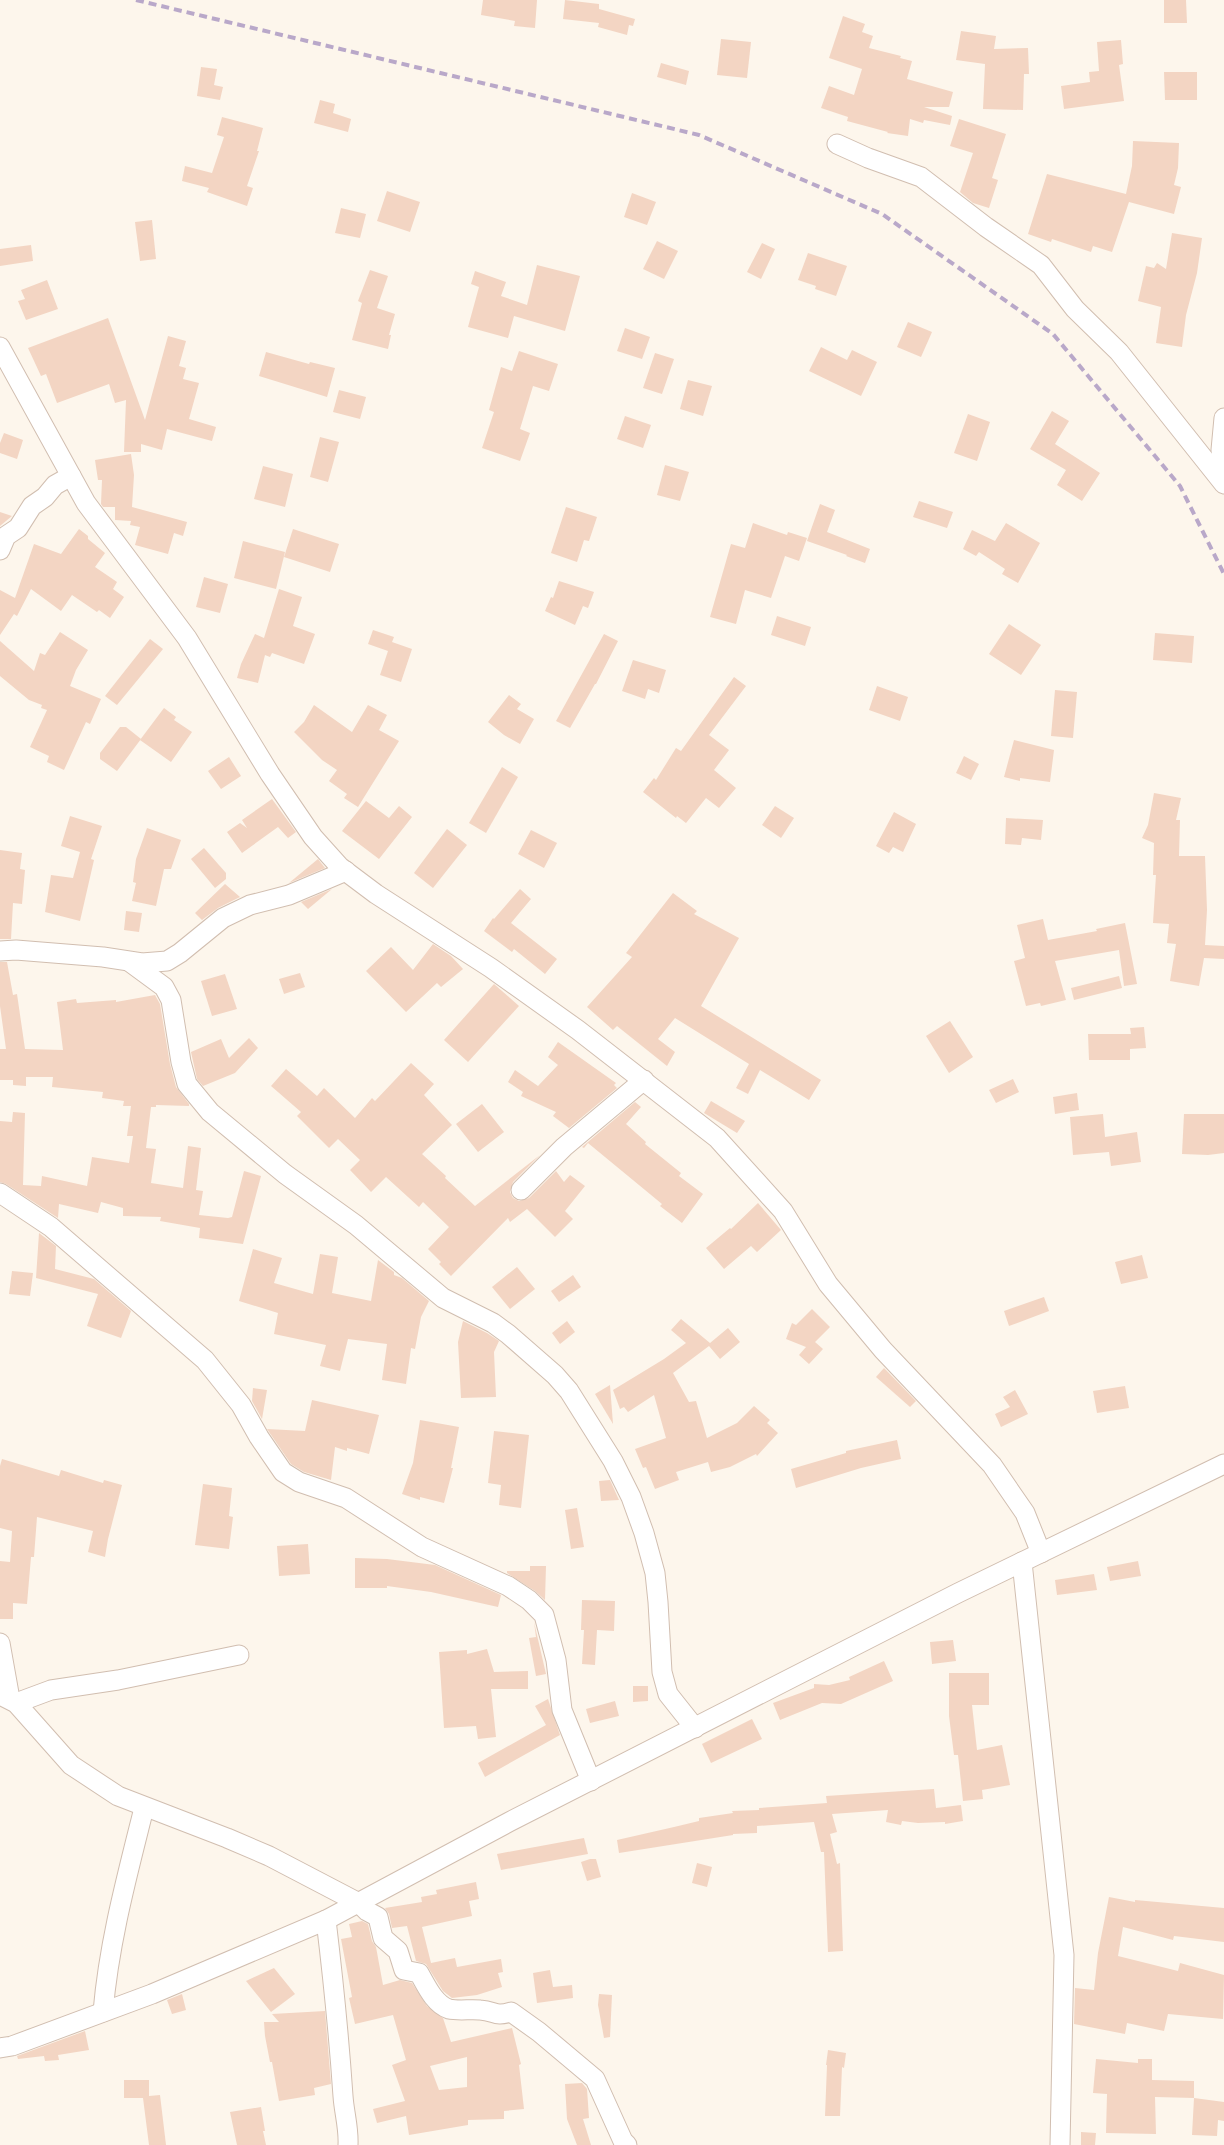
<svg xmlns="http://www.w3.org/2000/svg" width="1224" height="2145" viewBox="0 0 1224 2145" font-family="Signika,sans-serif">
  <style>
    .building { fill: #f3d5c3; fill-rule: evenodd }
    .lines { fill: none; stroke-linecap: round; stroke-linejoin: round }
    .minor-casing { stroke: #d1beb0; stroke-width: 21 }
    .minor { stroke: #fff; stroke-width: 19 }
    .rail { stroke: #b9a8c9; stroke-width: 4; stroke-dasharray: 8 5; stroke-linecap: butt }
  </style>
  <rect width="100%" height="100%" fill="#fdf6ec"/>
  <!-- building -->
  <g class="building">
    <polygon points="483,0 537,0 535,28 514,26 515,21 481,15"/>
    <polygon points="565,0 599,4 599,9 635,19 633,26 629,25 627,35 598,27 599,23 563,19"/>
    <polygon points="1164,0 1186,0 1187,23 1164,23"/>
    <polygon points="843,16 865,24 862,32 873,36 869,48 901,56 900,58 912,61 907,79 953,92 949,107 924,107 952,116 950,125 924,120 923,123 910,119 908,136 887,133 888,132 847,121 848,117 821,108 829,86 854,95 862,69 829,58"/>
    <polygon points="961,31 996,36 994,49 1028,48 1029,74 1024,74 1023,110 983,109 985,64 956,60"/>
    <polygon points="721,39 751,42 747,78 717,75"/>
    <polygon points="1121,40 1123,64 1119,65 1124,101 1064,109 1061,86 1090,82 1089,72 1099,71 1097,42"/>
    <polygon points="661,63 689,71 686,85 657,77"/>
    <polygon points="201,67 217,69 214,85 223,87 220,100 197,96"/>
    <polygon points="1164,72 1197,72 1197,100 1165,100"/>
    <polygon points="320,100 335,104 333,113 351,119 348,132 314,123"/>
    <polygon points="222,117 263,128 257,151 259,151 247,186 253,188 247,206 207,192 209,188 182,181 185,166 212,173 224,137 217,135"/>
    <polygon points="959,119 1006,134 992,178 998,180 989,208 973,203 960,192 973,153 950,146"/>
    <polygon points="1133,141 1179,143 1178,168 1174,185 1181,187 1174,214 1129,202 1112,252 1093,246 1091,252 1052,239 1051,242 1028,234 1047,174 1126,194 1132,166"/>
    <polygon points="387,191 420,202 410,232 377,221"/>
    <polygon points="632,193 656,202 647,225 624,217"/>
    <polygon points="341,208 366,214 360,238 335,233"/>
    <polygon points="152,220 156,259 140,261 135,222"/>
    <polygon points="1172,233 1202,238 1197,273 1186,315 1182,347 1156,343 1161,307 1138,301 1146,266 1154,268 1157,263 1166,269"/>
    <polygon points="657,241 678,251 664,279 643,269"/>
    <polygon points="762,243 775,249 761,279 747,272"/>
    <polygon points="31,245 33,261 0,266 0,249"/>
    <polygon points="808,253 847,266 836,296 815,289 816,286 798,280"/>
    <polygon points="537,265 580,276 565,331 514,316 508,338 468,327 479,287 471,284 475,271 506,282 501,296 527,305"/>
    <polygon points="370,270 388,276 377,308 395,314 389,335 391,335 388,349 352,340 362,303 358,301"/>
    <polygon points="47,280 58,309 26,320 18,301 25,299 21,290"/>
    <polygon points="108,318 145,420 168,336 186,341 179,366 186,368 183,379 199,383 189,419 216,427 212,441 167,429 162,450 141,444 141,452 124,452 126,400 115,403 109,384 57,403 46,374 41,376 28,348"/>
    <polygon points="908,322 932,332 921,357 897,347"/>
    <polygon points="625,328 650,337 642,359 617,351"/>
    <polygon points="821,347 847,360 852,350 877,362 861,396 809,371"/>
    <polygon points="519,351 558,364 549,391 533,386 520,429 530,433 520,461 482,448 494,412 489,410 501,367 512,371"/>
    <polygon points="266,352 309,364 310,362 335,368 327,397 259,376"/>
    <polygon points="655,353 674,359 662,394 643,388"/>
    <polygon points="688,380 712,386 703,416 680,409"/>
    <polygon points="339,390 366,397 360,419 333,412"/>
    <polygon points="1052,411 1069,421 1055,444 1100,473 1082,501 1057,485 1066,470 1030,449"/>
    <polygon points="968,414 990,422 977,461 954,453"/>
    <polygon points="625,416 651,425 643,448 617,439"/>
    <polygon points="4,433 23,440 17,459 0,453 0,443"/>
    <polygon points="320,437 339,442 328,482 310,477"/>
    <polygon points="131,454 134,475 132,507 187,522 183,536 174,533 168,554 135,545 140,527 130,525 131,521 115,520 115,507 103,507 101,504 102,480 98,480 95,460"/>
    <polygon points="665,465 689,472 680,501 657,495"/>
    <polygon points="263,466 293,474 285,507 254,499"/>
    <polygon points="919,501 953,512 947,528 913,517"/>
    <polygon points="820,504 835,510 827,532 870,549 865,563 846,556 847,555 807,541"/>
    <polygon points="566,507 597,517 589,541 584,540 577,562 551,553"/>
    <polygon points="0,512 12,516 0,526"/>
    <polygon points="753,523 787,535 788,532 807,538 799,561 785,556 771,598 745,590 736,624 710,617 731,544 745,548"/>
    <polygon points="1006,523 1040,543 1018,583 1002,574 1005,569 979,552 976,556 963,549 972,530 995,541"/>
    <polygon points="79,529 88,536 88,539 105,553 95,567 117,582 113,589 124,597 110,618 99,610 97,612 72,595 61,611 31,589 17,616 14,614 0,635 0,590 15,598 34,544 61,554"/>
    <polygon points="293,529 339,544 330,572 284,557"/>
    <polygon points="243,541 285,552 276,589 234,578"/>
    <polygon points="204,577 228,584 220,613 196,607"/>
    <polygon points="559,581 594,592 588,608 583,606 575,625 545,611 551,597 553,598"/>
    <polygon points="279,589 302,597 293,626 315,634 304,664 272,653 270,657 265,655 258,683 237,678 241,664 255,634 264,638"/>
    <polygon points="777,616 811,627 805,646 771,635"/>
    <polygon points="1009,624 1041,645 1021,675 989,654"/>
    <polygon points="373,630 394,637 392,642 412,649 401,682 380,675 388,651 368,644"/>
    <polygon points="60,632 88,650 76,670 70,686 101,699 90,724 86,722 64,770 47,762 49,756 30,747 47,710 41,708 42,705 29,700 0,676 0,641 34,671 40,653 45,655"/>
    <polygon points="1155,633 1194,636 1192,663 1153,660"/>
    <polygon points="604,634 618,641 596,684 595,684 570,728 556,721"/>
    <polygon points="150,639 163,649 117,705 105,696"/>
    <polygon points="633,660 666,670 659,693 648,689 645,699 622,691"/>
    <polygon points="734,677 746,686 709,735 729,750 714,770 736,788 719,808 706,798 686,823 677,816 676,818 643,792 654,778 656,780 676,748 681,751"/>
    <polygon points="877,686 908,697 900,721 869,710"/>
    <polygon points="1055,690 1077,692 1073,738 1051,736"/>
    <polygon points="509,695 521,704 517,709 534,719 520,744 504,735 488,722"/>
    <polygon points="314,705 352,732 368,705 387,715 379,730 399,741 358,807 344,798 347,794 329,781 337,770 322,760 294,732 304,722"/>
    <polygon points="164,708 176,717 174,720 192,732 171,762 140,740"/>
    <polygon points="120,727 126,727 141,739 117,771 100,759 100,753"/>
    <polygon points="1014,740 1054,750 1050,782 1020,778 1020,781 1004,777"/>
    <polygon points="964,756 979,764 971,780 956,773"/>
    <polygon points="229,757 241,776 221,789 208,771"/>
    <polygon points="502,767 518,777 486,833 469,823"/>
    <polygon points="1154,793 1181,798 1176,820 1180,820 1179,856 1205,856 1207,910 1205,945 1224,946 1224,959 1204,958 1199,986 1170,981 1176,944 1167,943 1169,924 1153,923 1156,875 1153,875 1154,843 1142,838 1148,825"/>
    <polygon points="272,799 296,832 288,838 278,827 242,853 227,832 240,823 247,828 242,820"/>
    <polygon points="366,801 389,818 399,806 412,817 379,859 342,831"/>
    <polygon points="775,806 794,818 781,838 762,825"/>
    <polygon points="894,812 916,824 903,852 893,847 889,853 876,846"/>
    <polygon points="70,816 102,826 91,859 94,860 80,921 45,912 51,875 73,878 80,852 61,846"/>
    <polygon points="1006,818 1043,820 1041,840 1022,838 1021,845 1005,844"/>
    <polygon points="147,828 181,840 171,869 164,869 156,906 132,901 136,883 133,882 136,859"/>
    <polygon points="447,829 467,845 433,888 414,873"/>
    <polygon points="531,830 557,843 544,868 518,854"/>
    <polygon points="204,848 226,873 226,879 215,888 191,859"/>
    <polygon points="0,850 22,853 20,869 25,870 22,904 13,903 11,939 0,939"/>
    <polygon points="318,859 325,868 289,883"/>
    <polygon points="225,884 240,897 218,908 202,920 195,913"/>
    <polygon points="332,889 308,909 301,902"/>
    <polygon points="520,889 531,899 511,923 557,959 545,974 514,949 512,952 484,931 493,918 494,919"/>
    <polygon points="673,893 697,911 694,914 739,938 701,1006 821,1080 809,1100 760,1070 748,1094 736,1088 749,1064 675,1018 658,1039 675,1052 667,1066 617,1026 613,1030 587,1007 632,957 626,953"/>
    <polygon points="126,911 142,913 139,932 124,930"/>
    <polygon points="1043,919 1048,940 1097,931 1096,929 1125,923 1137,984 1124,986 1119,950 1055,961 1066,1000 1041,1006 1040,1003 1026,1006 1014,961 1025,958 1017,925"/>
    <polygon points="433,944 451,956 463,969 441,987 437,983 406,1012 366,971 391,947 413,970"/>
    <polygon points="0,962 7,962 13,995 17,994 25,1049 63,1050 57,1002 76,999 77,1003 116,1000 116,1002 155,995 160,1004 170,1064 176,1087 189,1104 189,1106 156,1105 156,1107 151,1107 146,1148 156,1149 151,1183 183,1188 188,1146 201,1148 196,1190 203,1191 199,1215 228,1218 232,1217 244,1171 261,1176 243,1244 199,1238 200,1228 160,1221 161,1217 123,1216 123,1208 101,1202 98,1213 59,1204 58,1218 6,1184 0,1182 0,1121 12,1122 13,1112 25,1113 23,1185 41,1186 42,1176 87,1186 92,1157 129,1163 133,1136 127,1136 131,1106 123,1106 124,1101 102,1098 103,1092 52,1087 53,1077 26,1077 26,1086 13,1085 13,1080 0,1080 0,1049 6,1049 0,1006"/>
    <polygon points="300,973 305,987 284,994 279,979"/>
    <polygon points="225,974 237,1009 212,1016 201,981"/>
    <polygon points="1119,976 1122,988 1074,1000 1071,988"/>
    <polygon points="494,984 519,1006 468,1062 444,1040"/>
    <polygon points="950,1021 973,1057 949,1073 926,1036"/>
    <polygon points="1144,1027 1146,1048 1130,1049 1130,1060 1089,1060 1088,1034 1131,1034 1130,1028"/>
    <polygon points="249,1038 258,1048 235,1073 203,1086 197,1079 191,1052 221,1039 229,1058"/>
    <polygon points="558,1042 616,1083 614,1085 617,1088 569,1128 553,1116 556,1112 521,1096 523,1092 508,1082 515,1070 538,1086 558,1065 548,1057"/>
    <polygon points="411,1063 434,1084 424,1095 452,1125 422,1154 446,1176 445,1178 475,1206 540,1155 513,1182 510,1192 513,1198 519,1201 529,1198 556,1171 564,1182 570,1175 585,1186 565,1211 573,1219 555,1237 527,1209 510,1222 508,1218 451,1276 439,1264 441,1262 428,1249 449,1227 423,1202 419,1207 386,1177 371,1192 350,1170 360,1160 338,1139 329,1148 297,1116 301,1112 271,1086 286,1069 317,1096 324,1088 355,1118 372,1098 375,1101"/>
    <polygon points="1013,1079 1019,1092 996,1103 989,1090"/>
    <polygon points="1077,1093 1079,1110 1055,1114 1053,1097"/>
    <polygon points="711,1101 745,1121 737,1133 704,1113"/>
    <polygon points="635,1102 641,1107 626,1124 646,1142 645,1144 681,1173 679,1176 703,1194 682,1223 660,1206 662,1204 588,1143 584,1148 582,1147"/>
    <polygon points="482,1104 504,1132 478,1152 456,1124"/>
    <polygon points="1103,1114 1105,1137 1137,1132 1141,1162 1111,1166 1109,1152 1073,1155 1070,1117"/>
    <polygon points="1184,1114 1224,1114 1224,1153 1208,1155 1182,1154"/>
    <polygon points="758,1203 781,1230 757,1252 751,1246 724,1269 706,1248 730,1228 731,1229"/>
    <polygon points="39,1233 56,1246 55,1269 94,1279 131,1311 121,1338 87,1326 98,1294 36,1278"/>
    <polygon points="253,1249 282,1258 274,1283 313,1294 320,1254 338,1257 332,1293 371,1301 378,1260 394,1272 394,1275 402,1278 429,1301 421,1317 415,1349 411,1348 406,1384 382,1380 387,1344 348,1339 340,1371 320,1366 326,1345 274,1334 278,1313 239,1301"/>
    <polygon points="1142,1255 1148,1278 1121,1284 1115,1262"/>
    <polygon points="517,1267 535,1289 510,1309 492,1287"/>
    <polygon points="12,1271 33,1273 30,1296 9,1294"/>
    <polygon points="573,1275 581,1287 559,1302 551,1291"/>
    <polygon points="1044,1297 1049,1311 1009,1326 1004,1311"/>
    <polygon points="812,1309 830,1327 815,1342 823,1349 809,1364 799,1355 806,1347 786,1339 792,1323 796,1325"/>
    <polygon points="681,1319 710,1343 728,1328 740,1342 720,1359 709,1346 673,1373 689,1402 696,1401 707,1438 737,1423 754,1406 770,1420 767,1423 778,1433 757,1456 756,1454 730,1467 711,1472 708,1462 676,1472 679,1480 655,1489 646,1467 643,1468 635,1449 666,1438 654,1395 628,1412 624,1407 620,1409 613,1390 664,1359 686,1343 671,1330"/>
    <polygon points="463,1321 487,1333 499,1341 494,1352 496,1397 461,1398 458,1342"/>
    <polygon points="567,1321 575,1332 560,1344 552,1333"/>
    <polygon points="884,1368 916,1401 910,1407 876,1377"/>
    <polygon points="610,1385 613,1424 595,1394"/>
    <polygon points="1125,1386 1129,1408 1097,1413 1093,1391"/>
    <polygon points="253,1388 267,1390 262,1419 252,1401"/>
    <polygon points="1015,1390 1028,1414 1001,1427 995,1414 1010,1407 1003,1397"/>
    <polygon points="312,1400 379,1415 369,1454 347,1448 347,1451 335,1447 331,1480 304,1472 291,1464 267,1429 305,1431"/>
    <polygon points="420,1420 459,1427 451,1468 453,1468 444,1503 420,1497 420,1500 402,1494 413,1463"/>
    <polygon points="494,1431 529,1435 521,1508 499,1505 501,1485 488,1483"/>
    <polygon points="897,1440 901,1459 861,1468 796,1488 791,1469 846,1453 846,1451"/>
    <polygon points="2,1459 59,1476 61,1470 103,1483 104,1480 122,1485 108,1539 105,1557 88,1552 93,1531 37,1517 34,1557 31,1557 27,1604 13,1603 13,1619 0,1619 0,1561 10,1562 12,1531 0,1528 0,1466"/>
    <polygon points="610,1480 619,1500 601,1501 599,1481"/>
    <polygon points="203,1484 232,1488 229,1516 233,1517 229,1549 195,1545"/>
    <polygon points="577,1508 584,1547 571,1549 565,1510"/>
    <polygon points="308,1544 310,1574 279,1576 277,1546"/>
    <polygon points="355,1558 387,1559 435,1565 501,1595 498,1607 431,1592 387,1586 387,1588 355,1588"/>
    <polygon points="1138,1561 1141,1576 1110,1581 1107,1567"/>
    <polygon points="530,1566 546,1566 545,1600 535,1591 507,1573 507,1571 530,1571"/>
    <polygon points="1094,1574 1097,1590 1057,1595 1055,1580"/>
    <polygon points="582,1600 615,1601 614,1631 597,1630 595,1665 582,1664 584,1630 581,1630"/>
    <polygon points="534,1622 546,1674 536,1676 529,1638 536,1637"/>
    <polygon points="953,1640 956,1661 932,1664 930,1642"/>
    <polygon points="487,1649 494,1672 528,1671 528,1689 491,1689 496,1737 478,1739 476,1726 444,1728 439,1652 467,1650 467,1654"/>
    <polygon points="884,1661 893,1681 841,1704 822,1703 780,1720 773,1703 814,1688 814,1684 829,1685 850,1680 849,1677"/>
    <polygon points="949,1673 989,1673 989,1705 972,1705 977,1750 1002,1745 1010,1785 982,1790 983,1799 963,1801 958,1755 954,1755 949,1716"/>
    <polygon points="633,1686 648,1686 648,1701 633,1702"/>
    <polygon points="548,1699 560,1735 485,1777 478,1763 546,1725 535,1706"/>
    <polygon points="615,1701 619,1716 590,1723 586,1709"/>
    <polygon points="752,1719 762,1739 711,1763 702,1744"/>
    <polygon points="934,1789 936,1808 961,1805 963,1821 945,1824 945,1822 918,1823 902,1821 901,1825 886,1822 888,1810 832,1814 837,1832 830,1834 837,1864 840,1863 843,1951 828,1952 824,1852 821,1852 814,1822 757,1826 757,1833 733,1834 733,1835 619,1853 617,1840 674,1827 699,1821 699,1818 733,1813 732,1811 759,1810 759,1808 827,1803 826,1796"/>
    <polygon points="584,1838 588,1854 501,1870 497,1854"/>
    <polygon points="590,1859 596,1859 601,1877 587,1881 581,1862"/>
    <polygon points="697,1863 712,1867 707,1887 692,1883"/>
    <polygon points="476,1882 479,1899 469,1901 472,1916 422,1927 431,1963 455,1958 457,1967 501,1959 503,1972 498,1973 502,1987 477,1995 452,1998 443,1991 426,1964 416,1961 407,1926 392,1928 389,1914 385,1908 422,1902 421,1897 437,1894 436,1890"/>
    <polygon points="1109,1897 1135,1902 1135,1900 1224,1908 1224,1942 1174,1936 1173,1940 1123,1927 1118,1956 1178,1971 1180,1963 1224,1975 1223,2019 1168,2014 1164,2031 1127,2023 1125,2034 1074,2024 1075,1988 1094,1990 1098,1953"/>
    <path d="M362,1921L368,1924L372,1941L376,1947L383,1985L400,1980L412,1983L427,2006L443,2018L451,2042L512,2028L521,2064L519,2065L524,2109L504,2111V2119L468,2120V2125L409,2135L406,2116L377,2123L373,2109L405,2101L392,2065L406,2060L393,2015L355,2024L349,1998L352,1997L341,1939L352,1937L349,1924ZM467,2057V2087L439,2090L430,2066Z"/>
    <polygon points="274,1968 295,1994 271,2012 246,1981"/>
    <polygon points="550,1970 553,1987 572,1985 573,1998 537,2003 533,1973"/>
    <polygon points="182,1994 186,2010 172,2014 167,2000"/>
    <polygon points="599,1994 612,1995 610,2037 604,2038 598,2005"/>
    <polygon points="325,2011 331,2084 314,2088 315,2095 279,2101 272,2062 270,2062 265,2036 264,2022 279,2022 272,2014"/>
    <polygon points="85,2031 89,2050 58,2055 59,2060 45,2061 44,2056 18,2059 17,2056"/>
    <polygon points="828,2050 846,2053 844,2068 842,2067 840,2116 825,2116 827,2065 826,2065"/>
    <polygon points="1096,2059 1138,2063 1138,2059 1152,2059 1152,2080 1194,2081 1194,2098 1155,2097 1156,2134 1106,2133 1107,2094 1093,2093"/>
    <polygon points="124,2080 149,2080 149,2096 160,2095 166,2145 149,2145 143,2098 124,2098"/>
    <polygon points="582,2083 587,2089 589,2118 583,2119 591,2145 577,2145 567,2119 565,2084"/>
    <polygon points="1194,2098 1224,2102 1224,2121 1218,2120 1217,2136 1192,2135"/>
    <polygon points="261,2107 265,2131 263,2131 266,2145 237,2145 230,2112"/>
    <polygon points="1081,2132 1096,2133 1095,2145 1081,2145"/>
  </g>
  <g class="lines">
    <!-- minor casing -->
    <g class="minor-casing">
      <g id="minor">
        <polyline points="837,144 868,158 921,177 986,227 1041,265 1075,309 1119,352 1224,484"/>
        <polyline points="0,347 86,503 187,638 270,774 313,837 340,867 376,894 491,968 578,1030 717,1138 783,1211 828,1284 883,1350 992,1465 1025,1513 1041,1553"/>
        <polyline points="1224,418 1221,450 1224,472"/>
        <polyline points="0,550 6,536 18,528 32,506 45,497 55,485 71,476"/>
        <polyline points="0,951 16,950 103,957 142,963 167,961 180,953 223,918 250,905 289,895 346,871"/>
        <polyline points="130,962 164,987 171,1000 181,1062 187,1084 210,1112 285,1174 356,1225 443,1298 493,1323 508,1334 555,1375 569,1391 613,1461 631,1497 644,1533 655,1573 658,1602 662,1672 668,1694 695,1728"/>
        <polyline points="521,1190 564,1147 644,1080"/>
        <polyline points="0,1193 51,1227 205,1360 241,1405 259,1437 283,1472 299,1482 346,1498 422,1547 508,1586 529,1600 544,1615 556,1660 562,1710 591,1781"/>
        <polyline points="1022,1562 1064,1955 1060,2145"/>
        <polyline points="0,1643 10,1699"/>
        <path d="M0,1695L16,1703L71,1765L118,1796L227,1838L269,1856L359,1903L367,1911L378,1917L383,1938L398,1951L404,1970L419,1973C426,1985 434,2004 449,2009C458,2011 471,2009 480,2010C496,2011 494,2017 511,2012L539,2032L595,2079L623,2141L627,2145"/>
        <polyline points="16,1703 51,1690 118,1680 239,1655"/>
        <path d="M326,1920C333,1978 339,2037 343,2096C344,2112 349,2128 348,2145"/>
        <path d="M103,2012C109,1942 127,1876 144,1808"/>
        <polyline points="0,2048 12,2046 152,1994 326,1920 509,1822 958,1593 1224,1464"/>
      </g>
    </g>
    <!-- minor -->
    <use href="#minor" class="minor"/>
    <!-- rail -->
    <polyline class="rail" points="136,0 699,135 882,214 1053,334 1180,486 1224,574"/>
  </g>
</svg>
